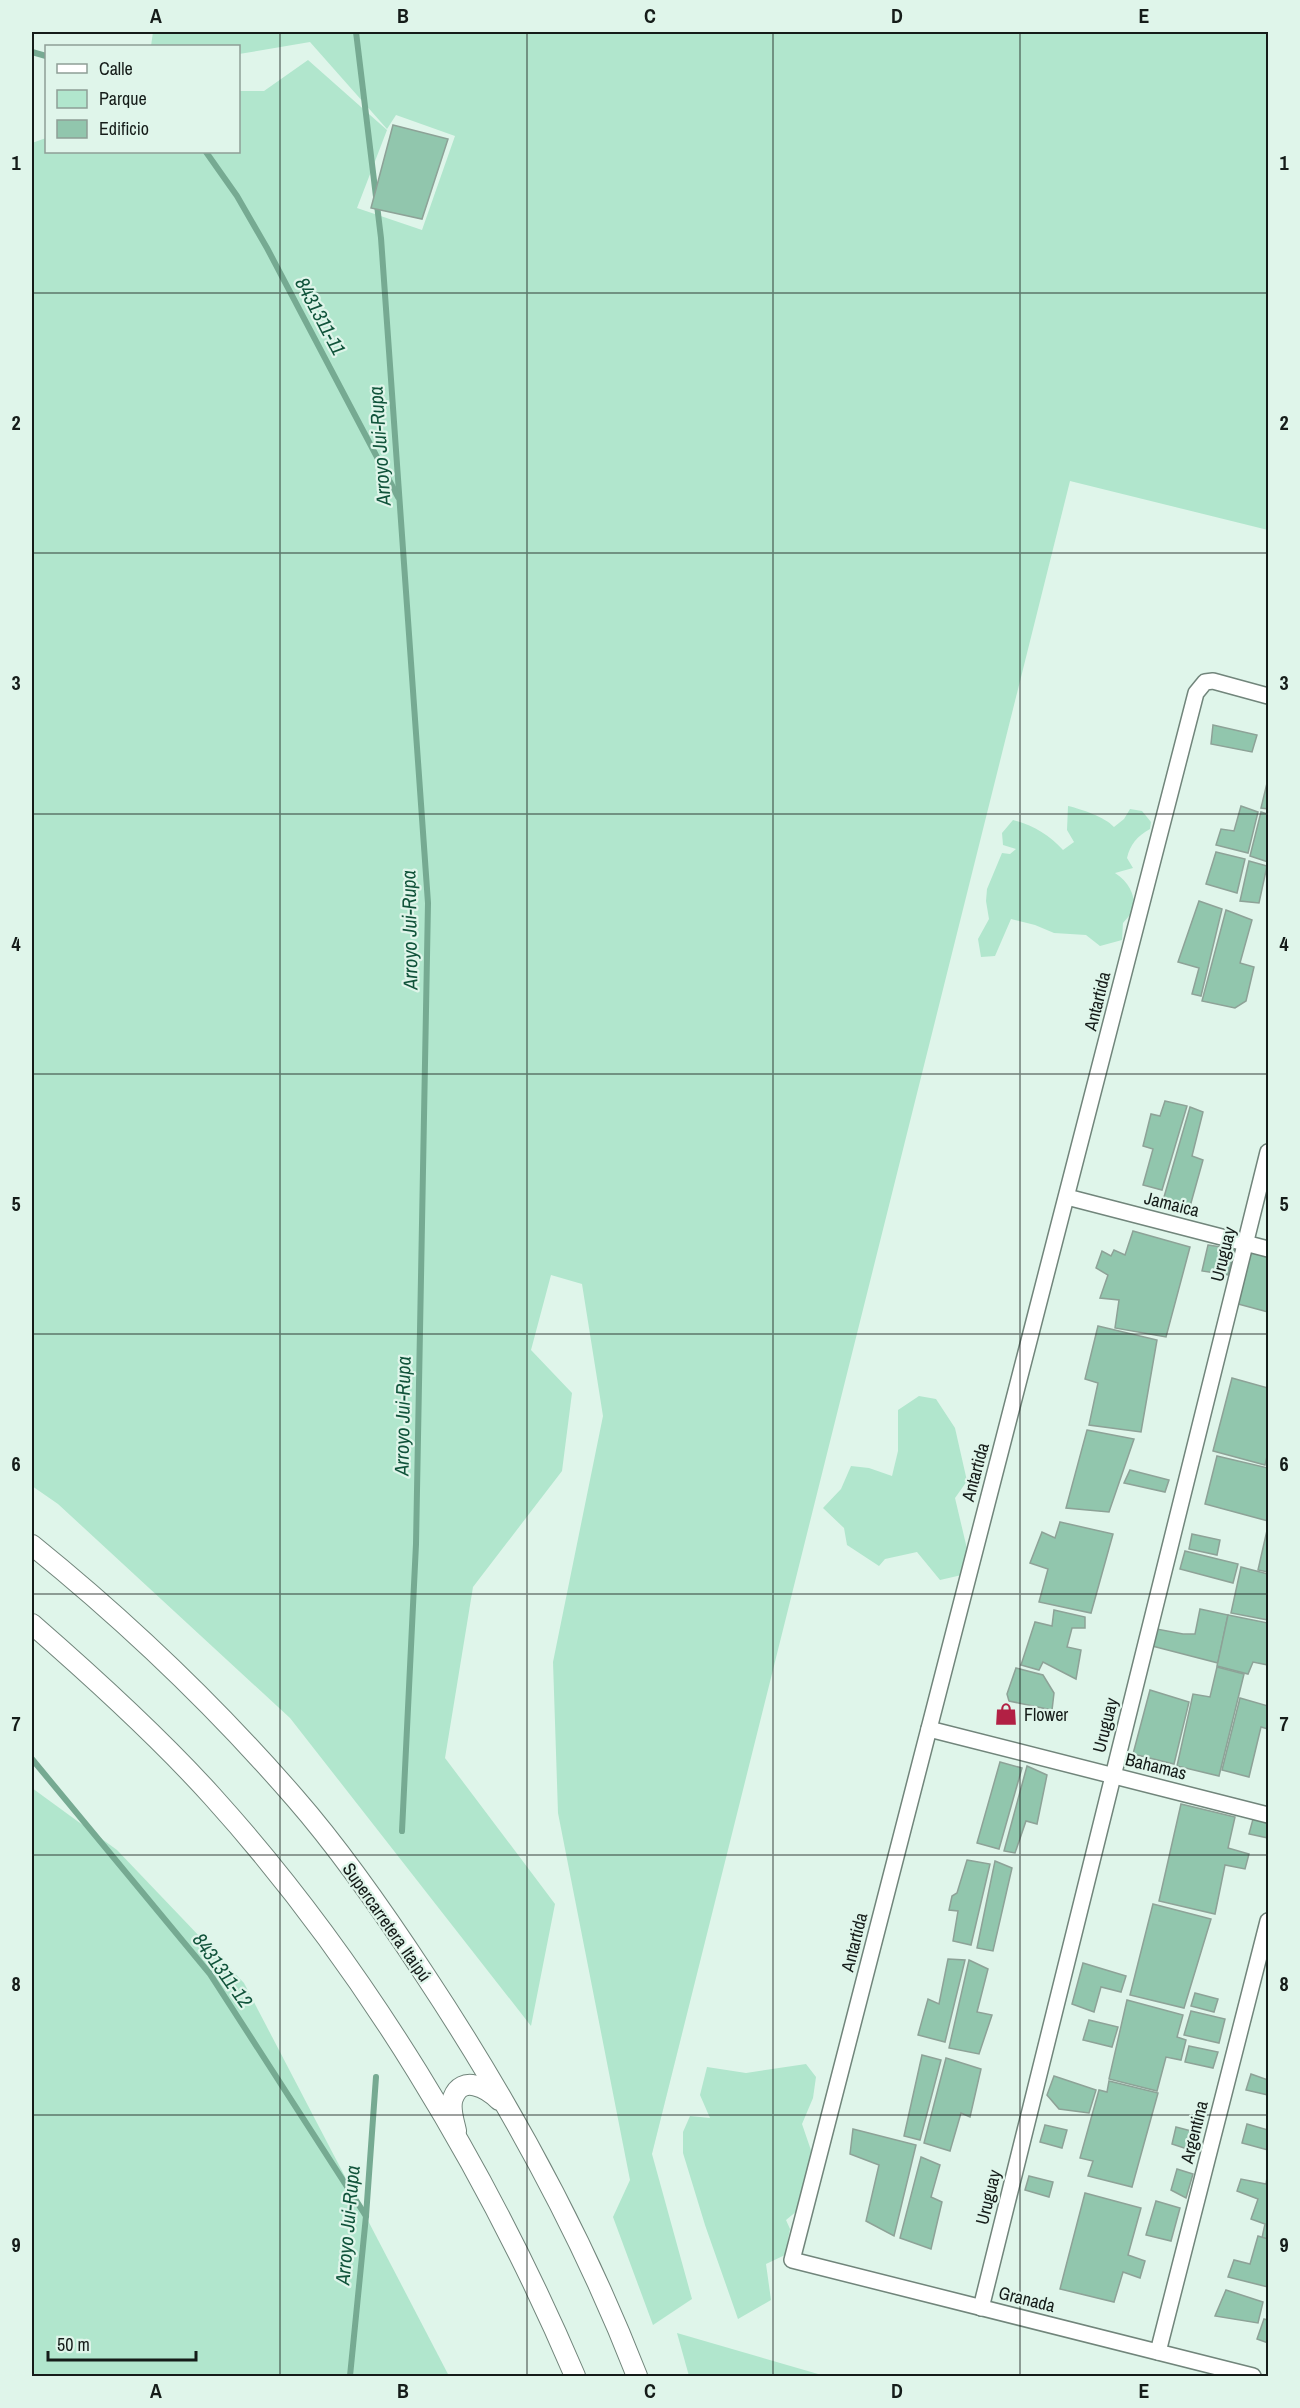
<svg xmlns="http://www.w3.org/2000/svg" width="1300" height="2408" viewBox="0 0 1300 2408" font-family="'Archivo Narrow',sans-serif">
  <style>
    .green { fill: #b1e6cd }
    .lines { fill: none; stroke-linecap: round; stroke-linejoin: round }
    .stream { stroke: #76aa92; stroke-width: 6 }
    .building { fill: #91c6ad; stroke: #8da297; stroke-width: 1.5 }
    .minor-casing { stroke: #71857b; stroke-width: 18 }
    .tertiary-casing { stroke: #71857b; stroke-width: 22 }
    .minor { stroke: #fff; stroke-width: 15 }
    .tertiary { stroke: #fff; stroke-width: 20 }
    .grid { fill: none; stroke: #151c19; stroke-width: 1.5; stroke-opacity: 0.55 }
    .labels { text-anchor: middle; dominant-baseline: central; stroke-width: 4.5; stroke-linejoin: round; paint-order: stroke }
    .street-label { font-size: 18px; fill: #151c19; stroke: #dff5ea }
    .poi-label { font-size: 18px; fill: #151c19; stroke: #dff5ea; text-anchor: start }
    .water-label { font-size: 20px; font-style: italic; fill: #10533a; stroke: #dff5ea }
    .neatline { fill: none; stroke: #151c19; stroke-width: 2 }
    .grid-label { font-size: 20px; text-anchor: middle; font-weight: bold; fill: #151c19 }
  </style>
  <rect width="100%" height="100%" fill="#dff5ea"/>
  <!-- green -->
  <g class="green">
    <polygon points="153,32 1268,32 1268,530 1070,481 652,2154 692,2299 653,2325 613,2217 630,2180 558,1813 553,1662 603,1416 582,1284 551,1275 531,1350 572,1393 562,1471 473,1587 445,1758 555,1904 531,2026 290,1718 58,1504 32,1486 32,143 46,138 46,152 238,152 239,91 264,91 308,60 387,130 357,208 422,230 455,136 396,115 387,129 310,42 239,54 238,46 151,46"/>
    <path d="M1068,806C1081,809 1105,817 1114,827L1124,819L1130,809L1142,811L1151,822L1150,829C1137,836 1130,845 1127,858L1133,868L1115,873C1129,882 1134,893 1135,909L1123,923L1122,940L1100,946L1086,935L1054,933L1035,925L1011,919L995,956L981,957L978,939L989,919L986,901L987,889L1002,853L1010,854L1016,849L1003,845L1002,833L1013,820C1033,825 1049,835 1063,850L1074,842L1067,830Z"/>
    <polygon points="919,1396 936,1399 955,1428 967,1481 955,1498 968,1553 966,1574 940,1580 917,1552 885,1559 879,1566 847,1545 844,1528 823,1508 841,1489 851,1466 869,1468 892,1476 898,1451 898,1410"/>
    <polygon points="32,1788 117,1850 244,1983 449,2376 32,2376"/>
    <polygon points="806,2064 816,2077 813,2098 802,2124 815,2162 803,2206 786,2220 790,2229 785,2255 766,2264 771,2300 738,2319 705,2225 683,2153 683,2132 690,2116 710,2118 700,2095 707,2067 746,2073"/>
    <polygon points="677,2333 825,2376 689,2376"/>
  </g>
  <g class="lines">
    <!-- stream -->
    <g class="stream">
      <polyline points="356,32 381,238 428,903 416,1544 402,1831"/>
      <polyline points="32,52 46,56"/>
      <polyline points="206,152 237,196 267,248 398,497"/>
      <polyline points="32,1759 210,1974 366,2216"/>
      <polyline points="350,2376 366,2216 376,2077"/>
    </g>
  </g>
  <!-- building -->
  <g class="building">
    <polygon points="393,125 448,139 422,219 371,208"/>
    <polygon points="1213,725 1257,735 1252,752 1211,744"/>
    <polygon points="1268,779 1268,809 1261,808"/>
    <polygon points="1241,806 1258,812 1248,853 1216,845 1221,829 1234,831"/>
    <polygon points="1261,812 1268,814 1268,862 1250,856"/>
    <polygon points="1216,852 1245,859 1237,893 1206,884"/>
    <polygon points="1249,861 1267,866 1259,903 1240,901"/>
    <polygon points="1199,901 1222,909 1201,996 1192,994 1199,968 1178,962"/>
    <polygon points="1226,910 1252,920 1240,963 1254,967 1246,1001 1235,1008 1202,1001"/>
    <polygon points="1165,1101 1187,1106 1162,1190 1143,1185 1153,1149 1143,1146 1151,1114 1160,1116"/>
    <polygon points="1190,1107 1203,1112 1192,1156 1203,1160 1189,1210 1162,1204"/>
    <polygon points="1133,1231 1190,1247 1166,1337 1115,1328 1119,1300 1100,1298 1108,1275 1096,1268 1102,1251 1111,1256 1114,1250 1125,1255"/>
    <polygon points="1208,1245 1235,1249 1228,1275 1202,1271"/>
    <polygon points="1251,1252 1268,1257 1268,1312 1238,1304"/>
    <polygon points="1098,1326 1157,1340 1141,1432 1089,1425 1098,1383 1085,1379"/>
    <polygon points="1232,1378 1268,1388 1268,1452 1265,1465 1213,1451"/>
    <polygon points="1087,1430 1134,1439 1109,1512 1066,1508"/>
    <polygon points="1217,1456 1268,1468 1268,1521 1205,1504"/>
    <polygon points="1130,1470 1169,1480 1165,1492 1124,1483"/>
    <polygon points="1060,1522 1113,1534 1091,1613 1039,1602 1048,1569 1030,1563 1042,1532 1055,1538"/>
    <polygon points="1268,1526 1268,1572 1258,1570"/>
    <polygon points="1192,1534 1220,1540 1217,1555 1189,1549"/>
    <polygon points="1185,1551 1238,1564 1233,1583 1180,1569"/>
    <polygon points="1241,1567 1268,1574 1268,1620 1231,1613"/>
    <polygon points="1200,1609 1228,1615 1218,1663 1152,1646 1157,1629 1183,1634 1195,1634"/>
    <polygon points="1054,1610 1085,1617 1085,1628 1072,1628 1067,1647 1081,1650 1076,1679 1043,1662 1039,1670 1021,1665 1035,1622 1052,1626"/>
    <polygon points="1228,1615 1268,1623 1268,1665 1253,1662 1248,1674 1217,1666"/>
    <polygon points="1217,1667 1244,1674 1219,1776 1177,1766 1193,1694 1210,1697"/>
    <polygon points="1016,1668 1043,1675 1054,1693 1052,1710 1009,1701 1007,1694"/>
    <polygon points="1150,1690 1189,1702 1174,1764 1133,1754"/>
    <polygon points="1240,1698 1268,1706 1268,1729 1261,1727 1249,1777 1222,1770"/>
    <polygon points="1000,1762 1022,1768 999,1849 977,1843"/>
    <polygon points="1027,1766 1047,1775 1037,1824 1026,1821 1015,1853 1004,1851"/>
    <polygon points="1181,1804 1235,1817 1228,1848 1249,1854 1245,1869 1225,1865 1215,1914 1159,1901"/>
    <polygon points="1253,1819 1268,1822 1268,1838 1249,1834"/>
    <polygon points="967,1860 990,1864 971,1945 953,1941 958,1911 949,1910 952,1896 957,1893"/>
    <polygon points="995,1861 1012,1868 993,1951 977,1948"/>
    <polygon points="1153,1904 1211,1919 1184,2008 1130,1995"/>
    <polygon points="948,1959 965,1960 945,2042 918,2035 928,1999 939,2004"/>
    <polygon points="969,1960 988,1969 977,2012 992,2015 979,2054 949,2048"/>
    <polygon points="1083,1963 1126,1976 1121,1992 1101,1987 1094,2012 1072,2004"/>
    <polygon points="1195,1993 1218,1999 1214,2012 1191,2006"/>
    <polygon points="1127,2000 1183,2015 1177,2037 1186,2040 1181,2060 1166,2057 1157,2091 1109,2079"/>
    <polygon points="1191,2011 1225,2019 1219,2043 1184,2035"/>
    <polygon points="1089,2020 1118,2027 1112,2047 1083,2040"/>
    <polygon points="1189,2046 1218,2052 1213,2068 1185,2062"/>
    <polygon points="922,2055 941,2060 920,2140 904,2136"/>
    <polygon points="946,2058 981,2069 970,2117 961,2113 950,2151 924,2143"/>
    <polygon points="1251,2074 1268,2080 1268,2095 1246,2090"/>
    <polygon points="1054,2076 1096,2090 1089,2113 1059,2109 1047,2095"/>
    <polygon points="1109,2081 1158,2093 1132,2187 1088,2176 1093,2161 1080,2158 1099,2090 1107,2092"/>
    <polygon points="1247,2124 1268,2130 1268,2150 1242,2143"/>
    <polygon points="1045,2125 1067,2130 1062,2148 1040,2142"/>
    <polygon points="1176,2127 1199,2133 1197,2142 1187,2149 1172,2144"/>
    <polygon points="853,2129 916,2145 894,2236 866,2221 879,2165 850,2154"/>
    <polygon points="921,2157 940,2165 931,2197 942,2202 931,2249 900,2238"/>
    <polygon points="1177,2169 1193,2174 1186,2198 1171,2190"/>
    <polygon points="1268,2171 1268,2239 1262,2238 1265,2224 1251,2219 1258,2199 1237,2191 1241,2179 1266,2184"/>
    <polygon points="1029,2176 1053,2182 1049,2197 1025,2190"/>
    <polygon points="1085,2193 1141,2208 1128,2255 1145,2261 1140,2278 1123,2272 1114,2302 1060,2289"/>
    <polygon points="1156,2201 1180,2208 1171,2241 1146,2235"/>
    <polygon points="1258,2236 1268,2239 1268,2287 1228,2277 1234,2260 1250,2264"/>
    <polygon points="1226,2290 1263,2302 1258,2323 1215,2316"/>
    <polygon points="1264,2319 1268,2320 1268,2343 1257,2339"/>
  </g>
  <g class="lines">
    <!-- minor casing -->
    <g class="minor-casing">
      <g id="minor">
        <polyline points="1067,1197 1268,1249"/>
        <polyline points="929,1729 1268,1815"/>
        <polyline points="981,2308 1268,1152"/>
        <polyline points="1158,2352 1268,1921"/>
        <polyline points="1253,2376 792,2260 1196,693 1205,682 1213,681 1268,696"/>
      </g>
    </g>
    <!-- tertiary casing -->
    <g class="tertiary-casing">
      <g id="tertiary">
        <path d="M32,1545C126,1621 216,1707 295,1798C343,1853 385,1914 425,1975C509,2102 582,2235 637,2376"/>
        <path d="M32,1624C94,1678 157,1735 212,1796C363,1963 487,2170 575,2376"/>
        <path d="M456,2131C454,2121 449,2108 453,2098C462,2074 487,2088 499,2100"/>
      </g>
    </g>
    <!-- minor -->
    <use href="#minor" class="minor"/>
    <!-- tertiary -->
    <use href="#tertiary" class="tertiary"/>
  </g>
  <!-- grid -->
  <path class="grid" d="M280,32V2376M527,32V2376M773,32V2376M1020,32V2376M32,293H1268M32,553H1268M32,814H1268M32,1074H1268M32,1334H1268M32,1594H1268M32,1855H1268M32,2115H1268"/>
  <!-- icons -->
  <defs>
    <g id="shop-bare" transform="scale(1.8)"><path d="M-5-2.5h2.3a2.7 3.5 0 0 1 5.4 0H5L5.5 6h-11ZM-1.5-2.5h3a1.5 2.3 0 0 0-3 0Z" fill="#b22044" stroke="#dff5ea" stroke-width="2.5" paint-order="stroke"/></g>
  </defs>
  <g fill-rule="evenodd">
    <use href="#shop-bare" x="1006" y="1714"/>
  </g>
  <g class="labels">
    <!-- street labels -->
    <g class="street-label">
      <text transform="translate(1097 1001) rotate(-76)">Antartida</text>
      <text transform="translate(1172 1204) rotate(14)">Jamaica</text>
      <text transform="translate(1223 1254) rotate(-76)">Uruguay</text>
      <text transform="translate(975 1472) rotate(-75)">Antartida</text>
      <text transform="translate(1105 1725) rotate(-76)">Uruguay</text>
      <text transform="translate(1156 1766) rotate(14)">Bahamas</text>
      <text transform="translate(387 1922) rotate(55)">Supercarretera Itaipú</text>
      <text transform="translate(854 1942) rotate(-76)">Antartida</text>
      <text transform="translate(1194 2132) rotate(-76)">Argentina</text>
      <text transform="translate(988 2197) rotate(-76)">Uruguay</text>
      <text transform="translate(1027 2299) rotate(14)">Granada</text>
    </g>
    <!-- poi labels -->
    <g class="poi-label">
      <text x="1024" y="1714">Flower</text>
    </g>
    <!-- water labels -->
    <g class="water-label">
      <text transform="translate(321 316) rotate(62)">8431311-11</text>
      <text transform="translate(379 446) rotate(-94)">Arroyo Jui-Rupa</text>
      <text transform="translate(409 930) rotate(-91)">Arroyo Jui-Rupa</text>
      <text transform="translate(402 1416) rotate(-89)">Arroyo Jui-Rupa</text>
      <text transform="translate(223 1970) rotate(54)">8431311-12</text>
      <text transform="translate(347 2225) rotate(-85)">Arroyo Jui-Rupa</text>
    </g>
  </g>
  <!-- border -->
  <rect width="1300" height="2408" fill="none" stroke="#dff5ea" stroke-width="66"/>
  <!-- legend -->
  <rect x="45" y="45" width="195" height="108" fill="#dff5ea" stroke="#8e9e96" stroke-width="1.5"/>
  <rect x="57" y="64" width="30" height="9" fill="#ffffff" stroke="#8e9e96" stroke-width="1.5"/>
  <text x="99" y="75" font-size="18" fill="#151c19">Calle</text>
  <rect x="57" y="90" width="30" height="18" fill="#b1e6cd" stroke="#8e9e96" stroke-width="1.5"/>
  <text x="99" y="105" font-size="18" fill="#151c19">Parque</text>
  <rect x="57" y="120" width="30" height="18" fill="#91c6ad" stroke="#8e9e96" stroke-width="1.5"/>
  <text x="99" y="135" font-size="18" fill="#151c19">Edificio</text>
  <!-- scale -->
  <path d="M48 2351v9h148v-9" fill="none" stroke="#151c19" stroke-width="3"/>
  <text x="57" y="2351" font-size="18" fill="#151c19" stroke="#dff5ea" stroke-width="4.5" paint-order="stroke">50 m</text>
  <rect x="33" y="33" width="1234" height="2342" class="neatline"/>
  <g class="grid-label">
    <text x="156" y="23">A</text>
    <text x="403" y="23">B</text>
    <text x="650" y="23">C</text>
    <text x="897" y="23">D</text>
    <text x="1144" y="23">E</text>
    <text x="16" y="170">1</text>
    <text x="1284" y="170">1</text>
    <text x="16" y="430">2</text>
    <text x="1284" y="430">2</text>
    <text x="16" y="690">3</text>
    <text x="1284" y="690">3</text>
    <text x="16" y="951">4</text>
    <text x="1284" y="951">4</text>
    <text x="16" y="1211">5</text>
    <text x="1284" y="1211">5</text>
    <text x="16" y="1471">6</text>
    <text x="1284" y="1471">6</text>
    <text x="16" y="1731">7</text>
    <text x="1284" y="1731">7</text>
    <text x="16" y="1991">8</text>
    <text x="1284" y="1991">8</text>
    <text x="16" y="2252">9</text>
    <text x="1284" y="2252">9</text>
    <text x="156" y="2398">A</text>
    <text x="403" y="2398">B</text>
    <text x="650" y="2398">C</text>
    <text x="897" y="2398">D</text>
    <text x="1144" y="2398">E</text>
  </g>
</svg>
